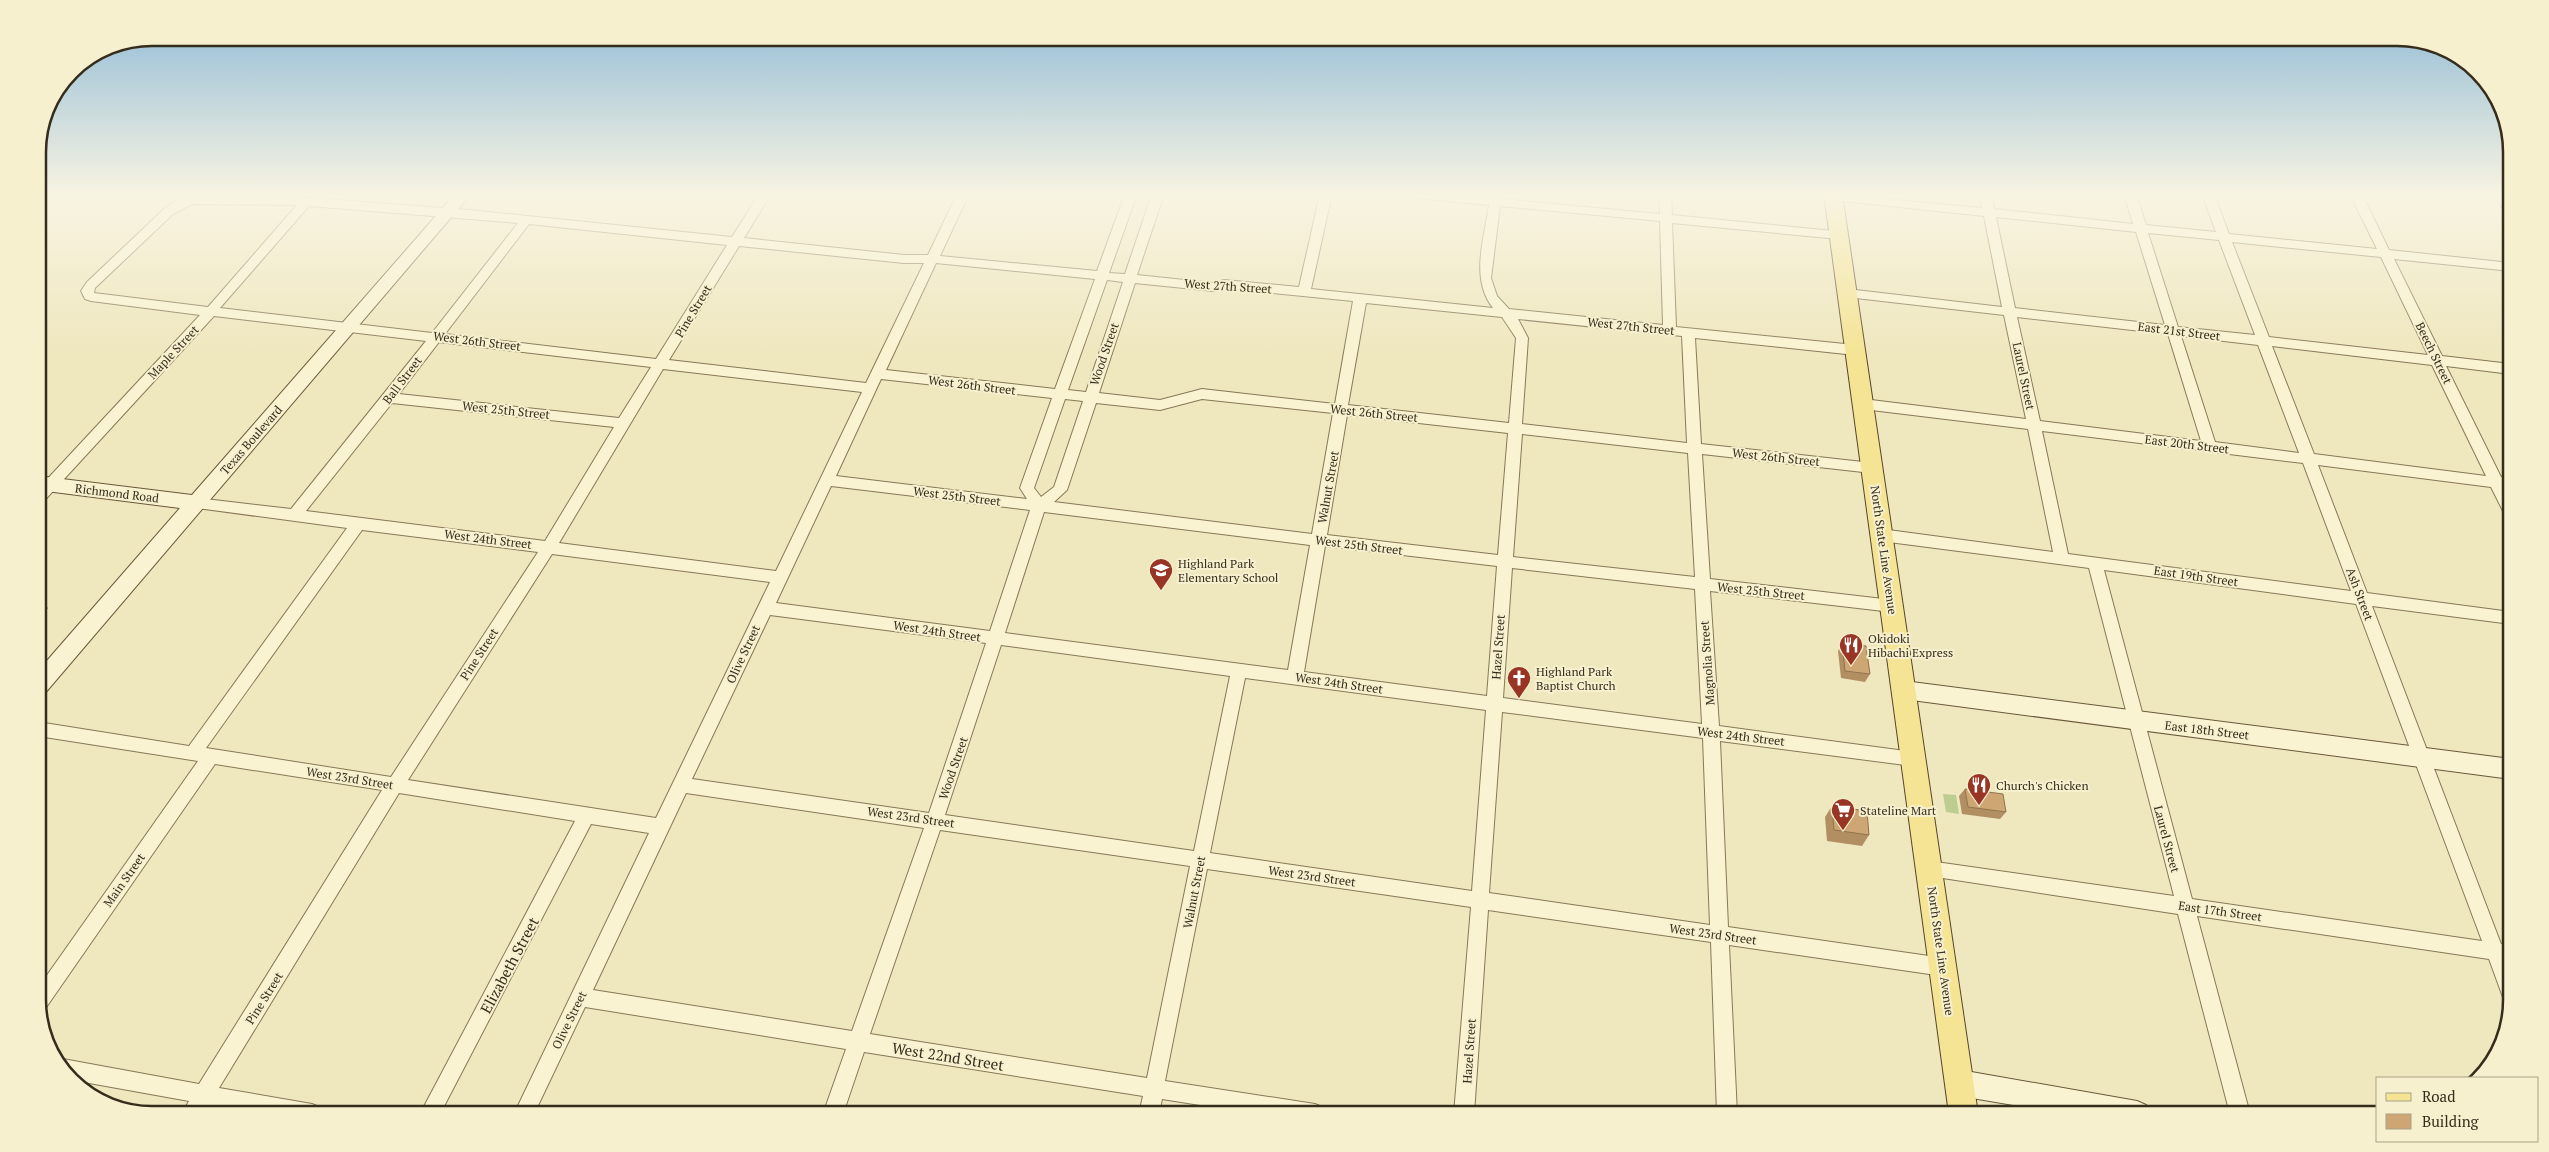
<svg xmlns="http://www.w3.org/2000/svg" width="2549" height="1152" viewBox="0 0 2549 1152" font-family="'PT Serif',serif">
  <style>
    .green { fill: #bdcd92 }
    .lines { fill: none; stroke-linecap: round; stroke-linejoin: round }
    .street-casing { stroke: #877857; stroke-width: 2 }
    .secondary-casing { stroke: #69593a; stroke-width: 2 }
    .primary-casing { stroke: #55452b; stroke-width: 2 }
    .street { fill: #f9f3d1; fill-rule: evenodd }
    .secondary { fill: #f9f3d1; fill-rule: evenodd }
    .primary { fill: #f4e494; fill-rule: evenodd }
    .wall { fill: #b18f63 }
    .shaded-wall { fill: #907450 }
    .building { fill: #cea673; stroke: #907450 }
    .labels { text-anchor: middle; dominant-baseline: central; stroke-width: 4; stroke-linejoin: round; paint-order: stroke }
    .street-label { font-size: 12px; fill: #362c1c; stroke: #f6f0ce }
    .poi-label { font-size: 12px; fill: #362c1c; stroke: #f6f0ce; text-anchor: start }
    .near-street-label { font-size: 15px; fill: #362c1c; stroke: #f6f0ce }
    .rim { fill: none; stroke: #362c1c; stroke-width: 2.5 }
  </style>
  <rect width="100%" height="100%" fill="#efe7be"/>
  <!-- green -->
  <polygon class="green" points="1943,794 1956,795 1959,814 1946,812"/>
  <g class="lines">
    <!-- street casing -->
    <g class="street-casing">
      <g id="street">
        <path d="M759,194H771L744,238L904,255H928L957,194H969L940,256L1097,271L1125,194H1137L1109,273L1125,274L1152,194H1164L1137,275L1213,283L1224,280L1299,287L1320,194H1332L1311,289L1493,308C1470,279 1484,239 1489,205L1415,198L1409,194H1448L1490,198V194H1502L1501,199L1660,214L1659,194H1671L1672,215L1843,232V238L1839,239L1672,223L1676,327L1855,345L1862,350L1855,355L1695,338L1701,444L1872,463L1879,468L1872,473L1702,454L1710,579L1892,600L1897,602L1900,606L1897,610L1892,612L1710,591L1719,726L1913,752L1919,754L1921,759L1919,764L1913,766L1720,741L1728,927L1943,958L1949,961L1952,967L1949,973L1943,976L1729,945L1737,1114H1717L1711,942L1488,910L1474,1114H1454L1471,907L1207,869L1165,1081L1315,1104L1322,1107L1325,1114H1257L1162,1099L1159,1114H1139L1143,1096L864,1052L843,1114H823L846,1049L585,1007L534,1114H514L649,833L591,824L440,1114H420L575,821L399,793L219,1088L312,1104L319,1107L322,1114H261L209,1105L203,1114H182L189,1101L78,1081L56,1062L63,1059L199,1084L382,790L215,764L45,1009L39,1012L38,988L198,761L38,736V722L189,746L347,528L197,508L192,507L190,503L192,499L197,498L291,509L426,341L214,316L43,502L38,503V489L200,315L91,301L85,299L81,291L87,282L165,208L179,199L192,196L297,197L469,210L732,237ZM192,204L297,205L208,307L94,293L95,288L173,214ZM309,206L518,223L432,333L220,308ZM1500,206L1660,221L1663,325L1509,309L1497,296L1491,278ZM529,224L727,245L656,359L445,334ZM739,246L904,263H924L866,383L669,360ZM936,263L1095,279L1055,389L886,370ZM1107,280L1123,282L1086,392L1068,390ZM1135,283L1213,291L1224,288L1353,301L1335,404L1202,389L1160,400L1099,393ZM1366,303L1502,317L1516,338L1509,423L1348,405ZM1518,319L1682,336L1687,443L1522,424L1528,338ZM439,342L651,367L619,418L399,394ZM663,369L862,392L776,571L559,543ZM881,379L1052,398L1020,488L1027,499L836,476ZM1065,399L1083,401L1054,487L1041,497L1034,488ZM1202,399L1333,413L1312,534L1054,502L1067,490L1096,403L1160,410ZM392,403L614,427L545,541L306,511ZM1347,415L1508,433L1498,555L1327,535ZM1522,434L1688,453L1695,577L1513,557ZM831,486L1030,510L990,631L776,603ZM1044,512L1310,545L1288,670L1005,633ZM362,530L538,552L391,777L206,748ZM1325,546L1497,566L1487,696L1304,672ZM552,554L770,582L656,818L408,780ZM1512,568L1695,589L1702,724L1503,698ZM770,615L986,643L929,813L692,779ZM1001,645L1230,676L1194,851L945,815ZM1245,678L1486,710L1472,891L1210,853ZM1502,712L1703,738L1710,925L1489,893ZM686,793L924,828L852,1031L593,990ZM940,830L1190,866L1147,1078L870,1034Z"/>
        <path d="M1829,194L1982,208L1979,194H1991L1994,209L2133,224L2124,194H2136L2146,225L2216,232L2202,194H2214L2229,234L2377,249L2350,194H2362L2389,250L2511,263V271L2394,259L2442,356L2511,364V374L2446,366L2501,477L2511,479V489H2506L2511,499V518L2506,517L2491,487L2318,465L2367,593L2511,612V624L2372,606L2501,944L2511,946V962H2508L2511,971V1003L2504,1000L2489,959L2197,916L2250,1114H2230L2178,914L1923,875L1920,869L1923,863L1929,861L2174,896L2089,568L1881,541L1876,539L1874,535L1876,531L1881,529L2053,552L2028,429L1863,409L1856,404L1863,399L2026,419L2004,315L1847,297L1841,293L1847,289L2002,307L1984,216L1833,200L1829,199ZM1996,217L2136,232L2165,325L2015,308ZM2148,233L2219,240L2255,335L2178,327ZM2232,242L2381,257L2428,355L2269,337ZM2017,317L2168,334L2201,441L2040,421ZM2181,336L2258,345L2299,453L2215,442ZM2272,346L2432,365L2486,476L2314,454ZM2042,431L2303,463L2351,591L2068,554ZM2104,570L2356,604L2482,941L2192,899Z"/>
      </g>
    </g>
    <!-- secondary casing -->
    <g class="secondary-casing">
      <g id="secondary">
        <polygon points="455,194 471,194 46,692 38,695 38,671 180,508 38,490 38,476 192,495"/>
        <polygon points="2494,194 2510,194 2511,214 2505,213"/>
        <polygon points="1904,681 2511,759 2511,779 1904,699 1896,696 1893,690 1896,684"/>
        <polygon points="1960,1070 2137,1101 2146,1105 2150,1114 2066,1114 1960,1096 1951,1092 1947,1083 1951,1074"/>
      </g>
    </g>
    <!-- primary casing -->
    <g class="primary-casing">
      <polygon id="primary" points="1824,194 1842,194 1978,1114 1949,1114"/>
    </g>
    <!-- street -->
    <use href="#street" class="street"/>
    <!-- secondary -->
    <use href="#secondary" class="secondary"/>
    <!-- primary -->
    <use href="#primary" class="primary"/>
  </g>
  <!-- wall -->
  <g class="wall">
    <polygon points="1842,643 1870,674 1865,682 1841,678 1838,651"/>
    <polygon points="1965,789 2006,812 2000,819 1962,814 1959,796"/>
    <polygon points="1832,806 1869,835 1862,846 1827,841 1825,817"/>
  </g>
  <!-- shaded-wall -->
  <polygon class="shaded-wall" points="38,599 48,608 38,620"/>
  <!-- building -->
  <g class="building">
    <polygon points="1842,643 1866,646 1870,674 1845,671"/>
    <polygon points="1965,789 2003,794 2006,812 1968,807"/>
    <polygon points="1832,806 1867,811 1869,835 1834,830"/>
  </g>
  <!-- sky -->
  <linearGradient id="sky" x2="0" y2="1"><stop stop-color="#8cb9d6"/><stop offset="0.55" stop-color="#f8f4e2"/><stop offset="1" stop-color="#f8f4e2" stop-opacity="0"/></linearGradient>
  <rect width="2549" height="355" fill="url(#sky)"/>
  <!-- icons -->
  <defs>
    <g id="school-pin" transform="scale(1.25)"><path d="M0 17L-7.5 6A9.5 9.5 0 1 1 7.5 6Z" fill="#983525" stroke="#f6f0ce"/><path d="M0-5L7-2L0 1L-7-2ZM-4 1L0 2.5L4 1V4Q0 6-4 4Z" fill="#fff"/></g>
    <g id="restaurant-pin" transform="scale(1.25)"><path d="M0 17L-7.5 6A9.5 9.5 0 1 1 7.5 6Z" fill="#983525" stroke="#f6f0ce"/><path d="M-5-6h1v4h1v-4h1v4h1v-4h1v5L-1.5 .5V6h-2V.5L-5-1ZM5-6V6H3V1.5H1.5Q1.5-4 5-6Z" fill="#fff"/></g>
    <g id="church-pin" transform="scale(1.25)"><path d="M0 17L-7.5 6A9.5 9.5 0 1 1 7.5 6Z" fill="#983525" stroke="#f6f0ce"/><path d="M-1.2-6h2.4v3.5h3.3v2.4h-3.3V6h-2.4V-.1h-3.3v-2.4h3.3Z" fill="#fff"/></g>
    <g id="supermarket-pin" transform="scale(1.25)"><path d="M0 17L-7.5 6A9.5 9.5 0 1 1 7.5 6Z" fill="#983525" stroke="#f6f0ce"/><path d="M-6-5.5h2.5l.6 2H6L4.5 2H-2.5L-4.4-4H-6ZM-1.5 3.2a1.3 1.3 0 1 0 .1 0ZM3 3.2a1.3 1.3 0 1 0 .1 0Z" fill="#fff"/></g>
  </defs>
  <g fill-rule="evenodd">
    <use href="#school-pin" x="1161" y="570"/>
    <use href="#restaurant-pin" x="1851" y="645"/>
    <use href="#church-pin" x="1519" y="678"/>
    <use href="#restaurant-pin" x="1979" y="785"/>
    <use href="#supermarket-pin" x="1843" y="810"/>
  </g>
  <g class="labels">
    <!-- street labels -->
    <g class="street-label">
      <text transform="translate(1228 286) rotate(4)">West 27th Street</text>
      <text transform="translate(693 311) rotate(-59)">Pine Street</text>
      <text transform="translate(1631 326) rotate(6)">West 27th Street</text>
      <text transform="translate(2179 331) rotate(7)">East 21st Street</text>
      <text transform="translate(477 341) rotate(7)">West 26th Street</text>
      <text transform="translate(173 352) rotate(-47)">Maple Street</text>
      <text transform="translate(2434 353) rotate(64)">Beech Street</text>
      <text transform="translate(1104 354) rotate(-71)">Wood Street</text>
      <text transform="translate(2024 376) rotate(78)">Laurel Street</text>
      <text transform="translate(402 380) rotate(-53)">Ball Street</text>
      <text transform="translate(972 385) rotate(7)">West 26th Street</text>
      <text transform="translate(506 410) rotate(6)">West 25th Street</text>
      <text transform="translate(1374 413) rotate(6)">West 26th Street</text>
      <text transform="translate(251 440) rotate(-49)">Texas Boulevard</text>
      <text transform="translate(2187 444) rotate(7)">East 20th Street</text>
      <text transform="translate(1776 457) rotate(6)">West 26th Street</text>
      <text transform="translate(1328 487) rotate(-80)">Walnut Street</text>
      <text transform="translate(117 493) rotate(7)">Richmond Road</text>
      <text transform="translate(957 496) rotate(7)">West 25th Street</text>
      <text transform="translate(488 539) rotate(7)">West 24th Street</text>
      <text transform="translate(1359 545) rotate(7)">West 25th Street</text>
      <text transform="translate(1884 550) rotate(82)">North State Line Avenue</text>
      <text transform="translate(2196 576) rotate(8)">East 19th Street</text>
      <text transform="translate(1761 591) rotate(6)">West 25th Street</text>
      <text transform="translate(2360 594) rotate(69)">Ash Street</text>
      <text transform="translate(937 631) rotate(8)">West 24th Street</text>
      <text transform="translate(1498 647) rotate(-86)">Hazel Street</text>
      <text transform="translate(479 654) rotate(-57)">Pine Street</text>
      <text transform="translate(743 654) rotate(-65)">Olive Street</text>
      <text transform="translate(1707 663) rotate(-94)">Magnolia Street</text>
      <text transform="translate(1339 683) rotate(8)">West 24th Street</text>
      <text transform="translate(2207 730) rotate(7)">East 18th Street</text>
      <text transform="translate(1741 736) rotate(7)">West 24th Street</text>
      <text transform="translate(953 768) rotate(-71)">Wood Street</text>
      <text transform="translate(350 778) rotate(9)">West 23rd Street</text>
      <text transform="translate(911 817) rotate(8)">West 23rd Street</text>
      <text transform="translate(2167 839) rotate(75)">Laurel Street</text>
      <text transform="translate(1312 876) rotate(8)">West 23rd Street</text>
      <text transform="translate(124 880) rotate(-55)">Main Street</text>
      <text transform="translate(1194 892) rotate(-79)">Walnut Street</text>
      <text transform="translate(2220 911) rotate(8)">East 17th Street</text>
      <text transform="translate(1713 934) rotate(8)">West 23rd Street</text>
      <text transform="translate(1941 951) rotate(82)">North State Line Avenue</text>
      <text transform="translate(264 998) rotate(-58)">Pine Street</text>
      <text transform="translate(569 1020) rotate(-64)">Olive Street</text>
      <text transform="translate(1469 1051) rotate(-86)">Hazel Street</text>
    </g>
    <!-- poi labels -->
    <g class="poi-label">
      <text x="1178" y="563">Highland Park<tspan x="1178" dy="14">Elementary School</tspan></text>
      <text x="1868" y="638">Okidoki<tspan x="1868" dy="14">Hibachi Express</tspan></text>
      <text x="1536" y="671">Highland Park<tspan x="1536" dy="14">Baptist Church</tspan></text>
      <text x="1996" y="785">Church's Chicken</text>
      <text x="1860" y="810">Stateline Mart</text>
    </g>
    <!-- near-street labels -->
    <g class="near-street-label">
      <text transform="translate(509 965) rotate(-62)">Elizabeth Street</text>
      <text transform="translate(948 1056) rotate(9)">West 22nd Street</text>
    </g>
  </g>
  <!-- crop -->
  <path d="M0 0H2549V1152H0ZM152 46H2397A106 106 0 0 1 2503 152V1000A106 106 0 0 1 2397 1106H152A106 106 0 0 1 46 1000V152A106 106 0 0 1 152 46Z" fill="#f6f0ce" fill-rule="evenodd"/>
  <path class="rim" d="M152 46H2397A106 106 0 0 1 2503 152V1000A106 106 0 0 1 2397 1106H152A106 106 0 0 1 46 1000V152A106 106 0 0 1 152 46Z"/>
  <!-- legend -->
  <rect x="2376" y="1077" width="162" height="65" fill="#f6f0ce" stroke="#a9a287"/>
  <rect x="2386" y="1093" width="25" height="8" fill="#f4e494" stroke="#a9a287"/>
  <text x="2422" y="1102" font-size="15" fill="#362c1c">Road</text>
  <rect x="2386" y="1114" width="25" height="15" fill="#cea673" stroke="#a9a287"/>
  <text x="2422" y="1127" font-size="15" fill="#362c1c">Building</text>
</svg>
